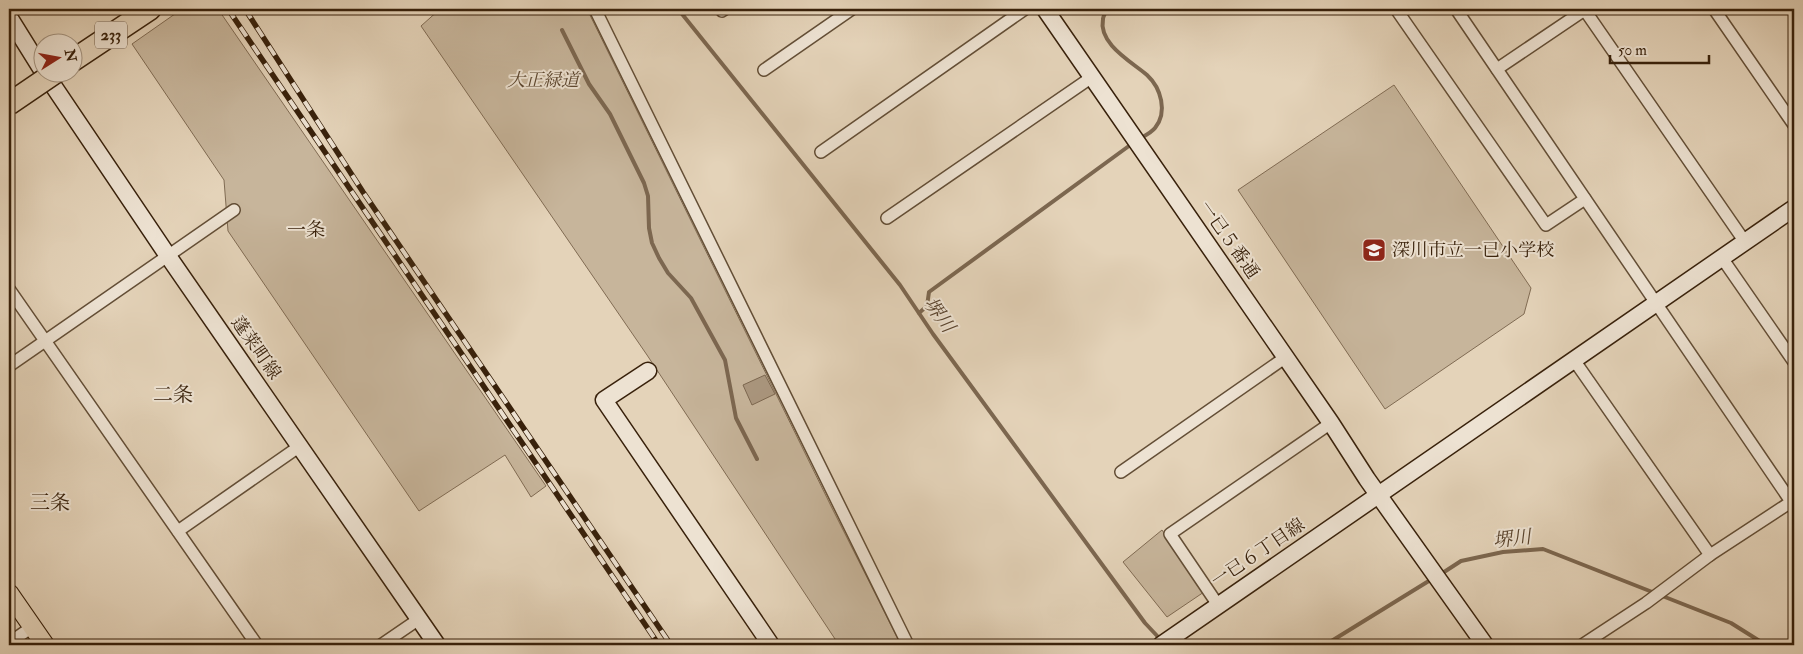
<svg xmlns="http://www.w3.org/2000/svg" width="1803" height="654" viewBox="0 0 1803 654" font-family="'IM FELL Double Pica','Noto Serif JP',serif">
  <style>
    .green { fill: #c7b59b; stroke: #806b53 }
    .water { fill: #aa967e; stroke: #7c6750 }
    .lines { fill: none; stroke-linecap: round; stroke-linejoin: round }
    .stream { stroke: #7c6750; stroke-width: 4 }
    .street-casing { stroke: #634e36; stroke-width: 14 }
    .secondary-casing { stroke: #38210b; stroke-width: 19 }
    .primary-casing { stroke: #38210b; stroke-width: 20 }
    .highway-casing { stroke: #38210b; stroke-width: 24 }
    .street { stroke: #ede2d2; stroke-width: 11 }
    .secondary { stroke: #ede2d2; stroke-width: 16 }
    .primary { stroke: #e4d3b9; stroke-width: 18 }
    .highway { stroke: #e4d3b9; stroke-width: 21 }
    .rail-casing { stroke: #38210b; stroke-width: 5.5 }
    .rail { stroke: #ede2d2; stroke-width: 4; stroke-dasharray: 11; stroke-linecap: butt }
    .highway-bridge-casing { stroke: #38210b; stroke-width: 24; stroke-linecap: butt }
    .highway-bridge { stroke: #e4d3b9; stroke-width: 21 }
    .labels { text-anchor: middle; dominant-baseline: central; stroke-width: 4; stroke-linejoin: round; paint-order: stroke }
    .shield { fill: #ede2d2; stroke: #6e5b47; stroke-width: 1 }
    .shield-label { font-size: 16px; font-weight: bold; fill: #38210b }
    .park-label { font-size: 18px; font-style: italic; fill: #5c462f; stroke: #ede2d2 }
    .street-label { font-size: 18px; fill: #38210b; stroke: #ede2d2 }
    .poi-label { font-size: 18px; fill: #38210b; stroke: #ede2d2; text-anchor: start }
    .neighbourhood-label { font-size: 19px; fill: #38210b; stroke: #ede2d2 }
    .water-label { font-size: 19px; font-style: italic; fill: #5a442e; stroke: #ede2d2 }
    .quarter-label { font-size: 20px; fill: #38210b; stroke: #ede2d2 }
  </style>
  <rect width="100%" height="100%" fill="#e4d3b9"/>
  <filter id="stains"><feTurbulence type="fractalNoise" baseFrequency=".004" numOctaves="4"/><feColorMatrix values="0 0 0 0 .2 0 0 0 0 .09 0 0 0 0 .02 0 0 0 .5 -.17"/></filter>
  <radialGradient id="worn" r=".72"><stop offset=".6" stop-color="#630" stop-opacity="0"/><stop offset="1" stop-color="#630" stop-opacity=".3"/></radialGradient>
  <!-- green -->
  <g class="green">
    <polygon points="182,9 218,9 546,486 531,497 505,455 419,511 228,231 224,180 132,44"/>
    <polygon points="440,9 587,9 831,506 901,645 839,645 647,355 421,26"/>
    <polygon points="1394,85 1531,288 1524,314 1385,409 1238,190"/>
    <polygon points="1162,530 1204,592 1167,617 1123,562"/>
  </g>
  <!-- water -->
  <polygon class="water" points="765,375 775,394 752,405 743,385"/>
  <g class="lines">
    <!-- stream -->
    <g class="stream">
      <polyline points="678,9 900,285 933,334 1145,623 1161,640"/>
      <path d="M1108,9C1106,12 1103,16 1103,19C1098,44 1132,62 1147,75C1161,88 1168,112 1155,128C1151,133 1144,136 1139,139"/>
      <polyline points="562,30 589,84 610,114 644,183 648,196 649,228 652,243 659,258 668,273 691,298 725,360 736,418 757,459"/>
      <polyline points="919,313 927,306 929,292 1133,143"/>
      <polyline points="1441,574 1461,561 1503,552 1543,549 1731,623 1766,645"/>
      <polyline points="1325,645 1432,579"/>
    </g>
    <!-- street casing -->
    <g class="street-casing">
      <g id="street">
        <polyline points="595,9 908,645"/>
        <polyline points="1396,9 1546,225 1585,199"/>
        <polyline points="1456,9 1794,506"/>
        <polyline points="1584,9 1745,242"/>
        <polyline points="1714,9 1794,125"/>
        <polyline points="722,11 725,9"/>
        <polyline points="1497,69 1586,9"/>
        <polyline points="764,70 852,9"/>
        <polyline points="821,152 1025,9"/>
        <polyline points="887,218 1092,77"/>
        <polyline points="1722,258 1794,362"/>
        <polyline points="9,289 257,645"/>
        <polyline points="1574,360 1710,555"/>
        <polyline points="9,366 234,210"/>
        <polyline points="1121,472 1286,357"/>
        <polyline points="178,531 300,446"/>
        <polyline points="1218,605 1170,534 1331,423"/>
        <polyline points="9,643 32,627"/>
        <polyline points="381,645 419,619"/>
        <polyline points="1582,645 1646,603 1710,555 1794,500"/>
      </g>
    </g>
    <!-- secondary casing -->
    <g class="secondary-casing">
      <g id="secondary">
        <polyline points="1045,9 1331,423 1367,479 1485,645"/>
        <polyline points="9,17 42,70"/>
        <polyline points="44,72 168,256 437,645"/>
        <polyline points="648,371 604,400 771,645"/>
        <polyline points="1161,645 1794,208"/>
      </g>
    </g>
    <!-- primary casing -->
    <g class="primary-casing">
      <polyline id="primary" points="9,593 45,645"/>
    </g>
    <!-- highway casing -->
    <g class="highway-casing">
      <polyline id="highway" points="72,61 150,9"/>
    </g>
    <!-- street -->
    <use href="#street" class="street"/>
    <!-- secondary -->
    <use href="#secondary" class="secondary"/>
    <!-- primary -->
    <use href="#primary" class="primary"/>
    <!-- highway -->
    <use href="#highway" class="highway"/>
    <!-- rail casing -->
    <g class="rail-casing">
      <g id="rail">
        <polyline points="228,9 659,645"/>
        <polyline points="245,9 363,192 671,645"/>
      </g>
    </g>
    <!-- rail -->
    <use href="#rail" class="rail"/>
    <!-- highway-bridge casing -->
    <g class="highway-bridge-casing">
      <polyline id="highway-bridge" points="9,104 56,72"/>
    </g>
    <!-- highway-bridge -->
    <use href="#highway-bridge" class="highway-bridge"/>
  </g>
  <!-- icons -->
  <defs>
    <g id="school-square" transform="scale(1.25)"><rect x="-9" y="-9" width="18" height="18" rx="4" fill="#8f2418" stroke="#ede2d2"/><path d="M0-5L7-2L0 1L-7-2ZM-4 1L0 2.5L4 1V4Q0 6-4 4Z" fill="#fff"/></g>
  </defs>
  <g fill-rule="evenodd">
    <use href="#school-square" x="1374" y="250"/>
  </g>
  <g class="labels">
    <!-- shield labels -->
    <rect class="shield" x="95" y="21.5" width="32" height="27" rx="4"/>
    <g class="shield-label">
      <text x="111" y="35">233</text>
    </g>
    <!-- park labels -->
    <g class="park-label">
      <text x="543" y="80">大正緑道</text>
    </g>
    <!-- street labels -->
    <g class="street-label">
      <text transform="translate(1229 240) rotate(55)">一已５番通</text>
      <text transform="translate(256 348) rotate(55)">蓬莱町線</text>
      <text transform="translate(1258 553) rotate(-34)">一已６丁目線</text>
    </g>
    <!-- poi labels -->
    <g class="poi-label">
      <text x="1392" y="250">深川市立一已小学校</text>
    </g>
    <!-- neighbourhood labels -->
    <g class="neighbourhood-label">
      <text x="306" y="230">一条</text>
    </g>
    <!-- water labels -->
    <g class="water-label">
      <text transform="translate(939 315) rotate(54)">堺川</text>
      <text transform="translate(1512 539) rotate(-7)">堺川</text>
    </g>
    <!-- quarter labels -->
    <g class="quarter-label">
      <text x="173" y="394">二条</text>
      <text x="50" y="502">三条</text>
    </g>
  </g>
  <!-- margin -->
  <rect width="1803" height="654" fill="none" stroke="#e4d3b9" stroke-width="30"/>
  <rect x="10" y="10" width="1783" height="634" fill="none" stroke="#38210b" stroke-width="2.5"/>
  <rect x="15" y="15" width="1773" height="624" fill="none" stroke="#38210b"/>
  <!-- north arrow -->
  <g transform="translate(58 58) rotate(79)"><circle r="24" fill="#ede2d2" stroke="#a59582"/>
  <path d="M0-4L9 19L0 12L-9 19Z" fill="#8f2418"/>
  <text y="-8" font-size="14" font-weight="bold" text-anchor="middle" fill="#38210b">N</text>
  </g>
  <!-- scale -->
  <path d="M1610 55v8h99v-8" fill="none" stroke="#38210b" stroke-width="2.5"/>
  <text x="1618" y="55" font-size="15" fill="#38210b" stroke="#ede2d2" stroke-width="4" paint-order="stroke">50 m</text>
  <rect width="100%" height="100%" filter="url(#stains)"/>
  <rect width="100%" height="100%" fill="url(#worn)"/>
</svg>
